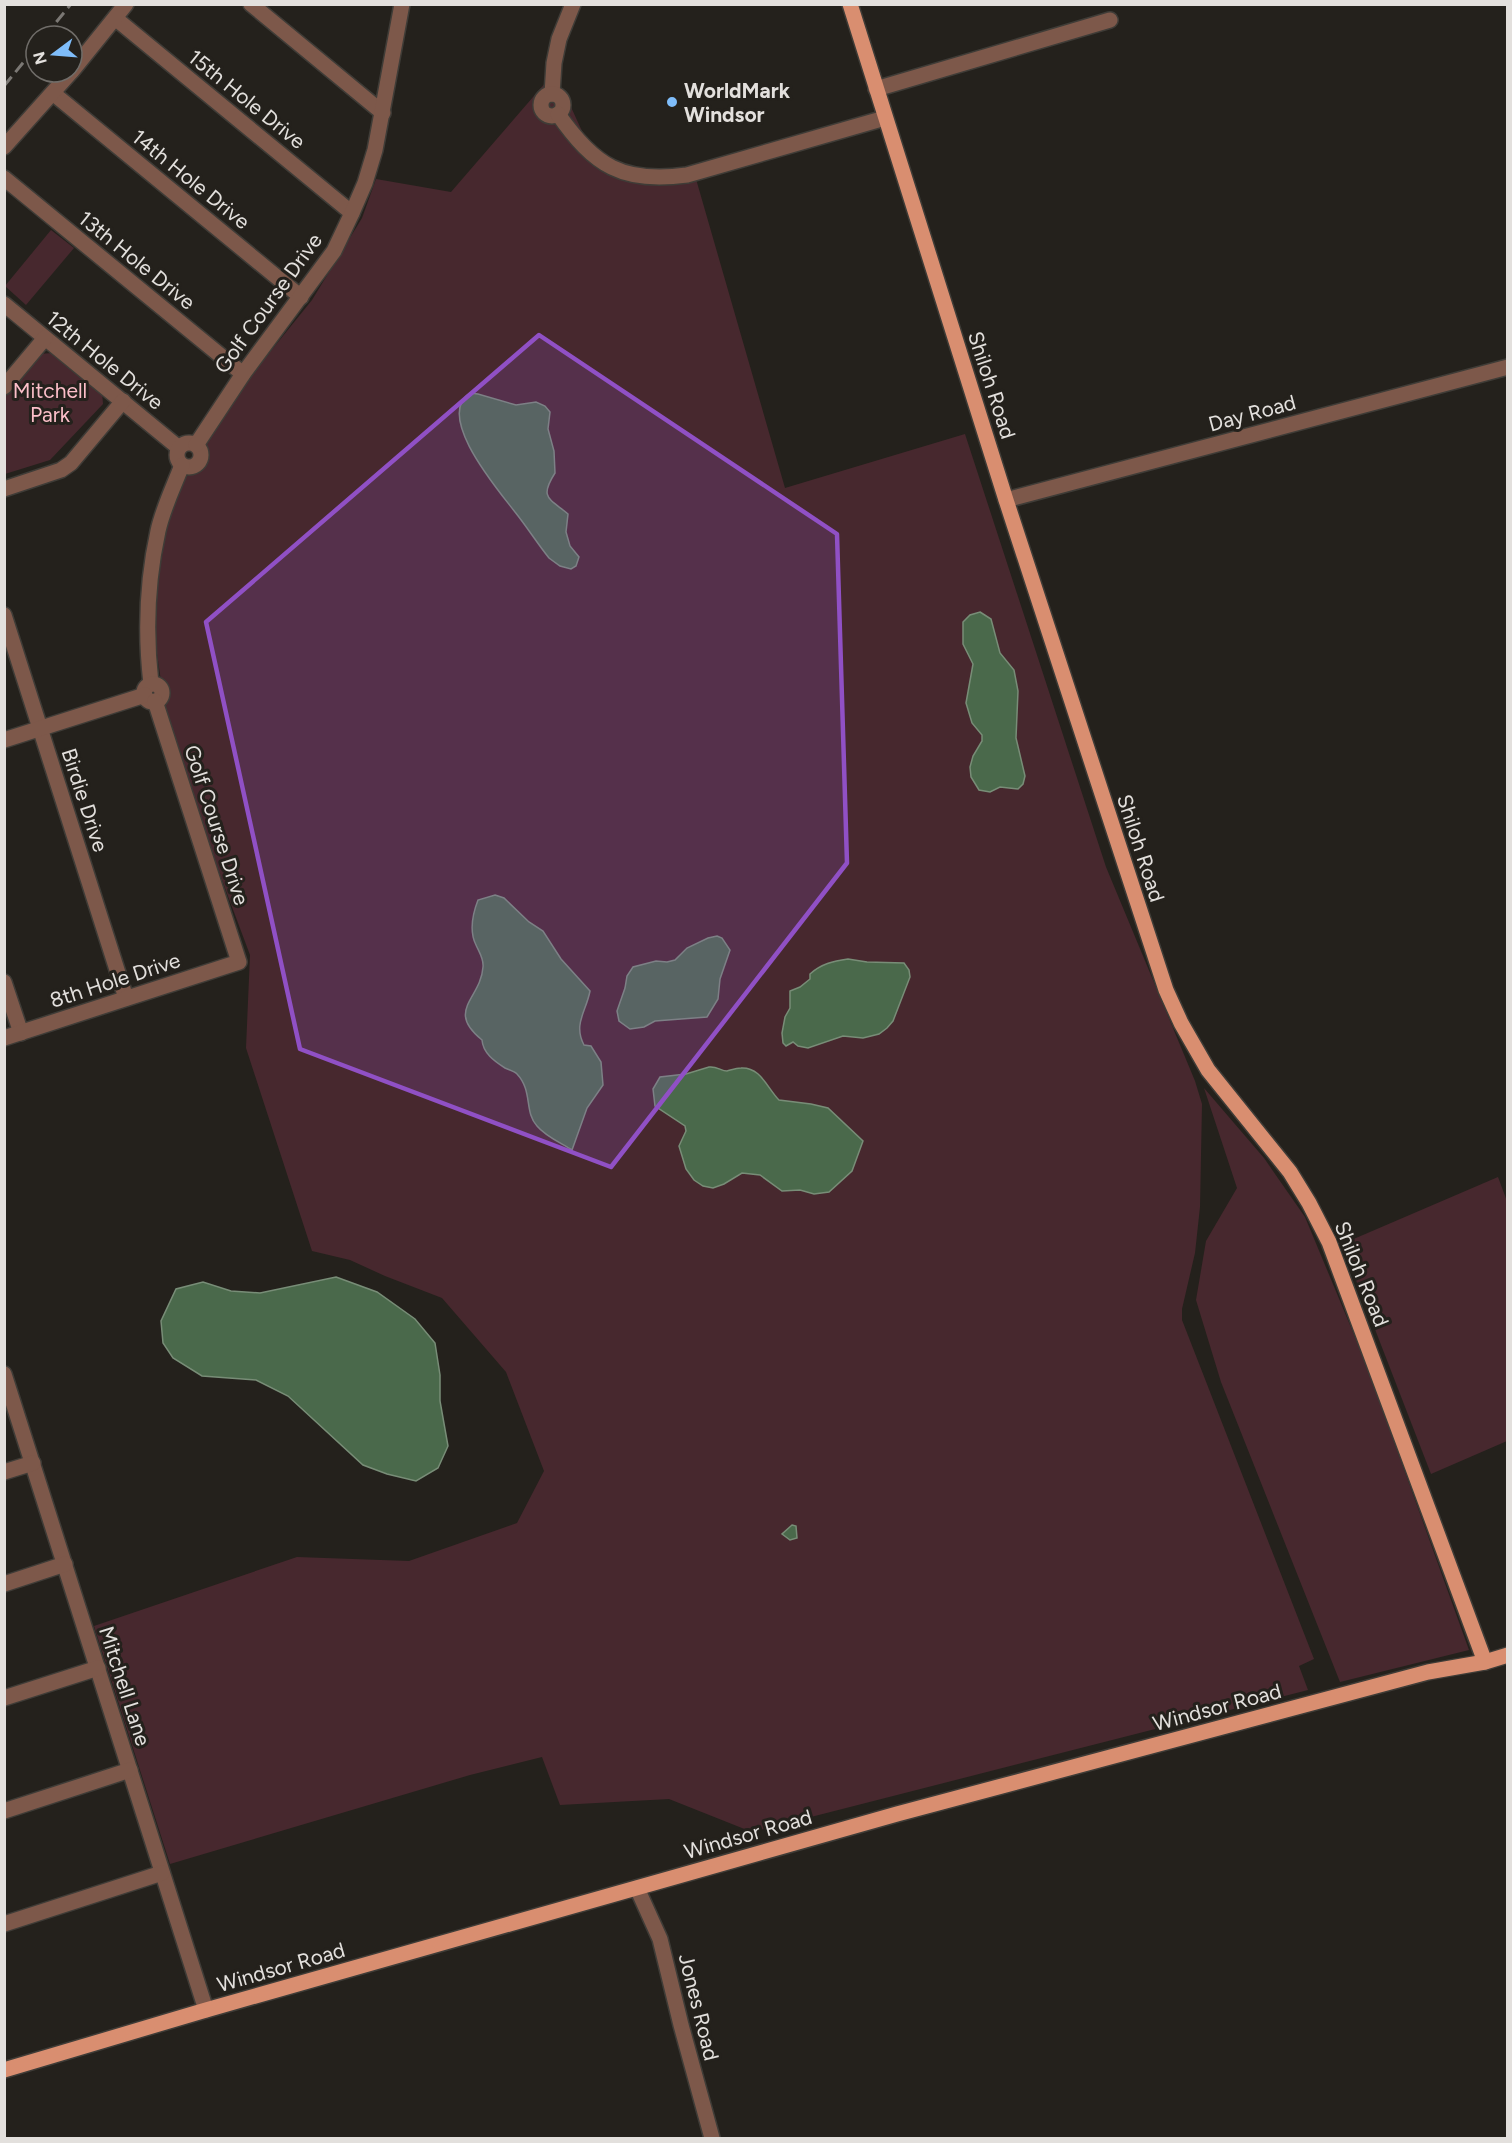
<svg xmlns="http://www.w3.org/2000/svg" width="1512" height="2143" viewBox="0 0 1512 2143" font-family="Figtree,sans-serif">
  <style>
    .green { fill: #47282e }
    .water { fill: #4a694b; stroke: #788d77; stroke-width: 1.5 }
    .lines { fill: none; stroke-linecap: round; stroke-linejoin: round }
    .minor-casing { stroke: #3f3c37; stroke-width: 18 }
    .major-casing { stroke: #3f3c37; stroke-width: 18 }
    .minor { stroke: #7d584a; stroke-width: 15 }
    .major { stroke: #d98e70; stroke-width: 15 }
    .rail { stroke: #7b7874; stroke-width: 3; stroke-dasharray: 12 6; stroke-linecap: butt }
    .marked { fill: #9050c5; fill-opacity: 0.2; stroke: #9050c5; stroke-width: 4.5; stroke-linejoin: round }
    .poi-dot { fill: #7fbdfa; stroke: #24211c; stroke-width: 2 }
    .labels { text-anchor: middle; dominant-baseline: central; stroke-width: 6; stroke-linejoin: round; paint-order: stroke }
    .poi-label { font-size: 21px; font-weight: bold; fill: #e3e0dd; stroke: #24211c; text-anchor: start }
    .street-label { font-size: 21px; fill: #e3e0dd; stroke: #24211c }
    .park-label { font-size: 21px; fill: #fcbfc9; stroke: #24211c }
  </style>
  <rect width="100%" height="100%" fill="#24211c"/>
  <!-- green -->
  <g class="green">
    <polygon points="546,82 565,94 598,166 696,179 785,488 965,434 1106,867 1195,1081 1202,1104 1200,1207 1195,1253 1182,1309 1182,1320 1314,1659 1299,1666 1308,1690 752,1832 669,1799 560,1805 542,1757 470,1775 170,1864 94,1626 297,1557 409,1561 517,1523 544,1471 506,1372 442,1298 385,1276 350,1260 312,1251 246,1048 250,955 216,864 165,708 152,620 167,524 179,489 244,384 312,300 362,218 376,179 451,192"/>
    <polygon points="51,230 74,248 26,305 5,286"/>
    <polygon points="53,353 102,392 103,404 50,460 5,474 5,395 37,354"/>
    <polygon points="1204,1088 1264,1158 1305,1217 1365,1361 1469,1650 1340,1682 1221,1382 1196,1300 1206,1241 1237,1188"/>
    <polygon points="1498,1177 1508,1204 1507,1441 1431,1474 1342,1244"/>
  </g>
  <!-- water -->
  <g class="water">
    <path d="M470,393L478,394L516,405L536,402L545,406L550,412L548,429L554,451L555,473C539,498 549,498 568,514L566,532L570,546L579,557L576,566L571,569L560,566L549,558C537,543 527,527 515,512C499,491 434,416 470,393Z"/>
    <polygon points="980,612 991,619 1000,653 1014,670 1018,691 1016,738 1025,776 1023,784 1018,789 1000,787 990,792 979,790 971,777 970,767 973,756 982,741 982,735 972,723 966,703 973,664 963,644 963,622 970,615"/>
    <path d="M495,895L504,898L529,922L543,931L561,959L590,991C586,1012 573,1024 584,1045L591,1046L601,1062L603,1085L587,1108L572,1150C561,1143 545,1136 537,1126C524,1112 533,1091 517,1074C514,1071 509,1070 505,1068C494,1061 483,1053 482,1040C445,1010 481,999 483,967C484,959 479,952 476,945C469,931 473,913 478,900Z"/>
    <polygon points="717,936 722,938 730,950 720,979 718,999 707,1017 655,1021 644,1027 630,1029 619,1021 617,1011 625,988 627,976 633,967 656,961 667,962 675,960 687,948 708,938"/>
    <path d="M848,959L867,962L904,963L909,970L910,977L893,1021L887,1028L879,1034L863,1038L843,1036L808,1048L798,1046L793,1042L786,1046L783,1043L782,1033L785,1017L790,1008V991L800,987L810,979V974C821,964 833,961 848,959Z"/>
    <path d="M709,1067C717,1066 721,1071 727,1071C731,1070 736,1068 741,1068C761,1067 767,1088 779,1100L811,1104L828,1108L863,1141L852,1171L829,1192L814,1194L800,1190L782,1191L760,1175L742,1173L724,1184L713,1188L703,1186L694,1180L686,1169L679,1146L686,1131L685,1126L655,1106L653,1089L660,1077L686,1074Z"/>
    <polygon points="336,1277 377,1292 415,1319 435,1343 440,1375 440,1401 448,1446 438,1468 416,1481 387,1474 363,1465 288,1396 256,1380 202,1376 173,1358 163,1343 161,1321 176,1289 203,1282 231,1291 260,1293"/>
    <polygon points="792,1525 796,1526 797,1538 790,1540 782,1534"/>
  </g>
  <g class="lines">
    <!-- minor casing -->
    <g class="minor-casing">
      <g id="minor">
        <polyline points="251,4 383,113"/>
        <polyline points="115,18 352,213"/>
        <polyline points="72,71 126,4"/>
        <polyline points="876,89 1110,20"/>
        <polyline points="54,94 301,297"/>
        <polyline points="552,94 554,63 559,39 573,4"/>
        <circle cx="552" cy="105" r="11"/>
        <path d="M558,114C594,166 623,184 687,175L885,118"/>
        <polyline points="4,147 71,72"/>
        <polyline points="4,178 243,374"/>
        <polyline points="4,304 179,448"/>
        <polyline points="4,387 45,338"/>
        <circle cx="189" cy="455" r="12"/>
        <polyline points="196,445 243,374 334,251 352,213 365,183 375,150 402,4"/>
        <polyline points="4,489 61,470 71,463 123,401"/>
        <polyline points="1006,500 1508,367"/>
        <polyline points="4,615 126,998"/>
        <path d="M151,684C145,632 147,581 158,531C163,508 174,486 182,465"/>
        <circle cx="153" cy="693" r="9"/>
        <polyline points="4,740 145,695"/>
        <polyline points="4,982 21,1033"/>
        <polyline points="4,1038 239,962 155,701"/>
        <polyline points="4,1374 206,2010"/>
        <polyline points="4,1472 33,1463"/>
        <polyline points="4,1584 65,1564"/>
        <polyline points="4,1698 98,1668"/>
        <polyline points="4,1811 130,1770"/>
        <polyline points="637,1888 660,1939 681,2025 712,2138"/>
        <polyline points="4,1924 162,1873"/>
      </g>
    </g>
    <!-- major casing -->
    <g class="major-casing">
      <g id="major">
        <polyline points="850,4 1006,500 1166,990 1181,1023 1208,1070 1290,1172 1309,1203 1329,1242 1485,1662"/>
        <polyline points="4,2070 206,2010 897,1814 1428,1672 1485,1662 1508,1655"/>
      </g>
    </g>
    <!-- minor -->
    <use href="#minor" class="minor"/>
    <!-- major -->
    <use href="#major" class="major"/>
    <!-- rail -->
    <g class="rail">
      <polyline points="45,36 71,4"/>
      <polyline points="4,86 36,47"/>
    </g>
  </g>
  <!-- marked area -->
  <path class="marked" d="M539,335L837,534L847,863L611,1167L300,1049L206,622Z"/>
  <!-- markers -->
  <circle class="poi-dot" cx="672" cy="102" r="6"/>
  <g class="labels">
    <!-- poi labels -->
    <g class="poi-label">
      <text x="684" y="90">WorldMark<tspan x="684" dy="24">Windsor</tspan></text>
    </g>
    <!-- street labels -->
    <g class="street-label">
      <text transform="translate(247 99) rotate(39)">15th Hole Drive</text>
      <text transform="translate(191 179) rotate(39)">14th Hole Drive</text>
      <text transform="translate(137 260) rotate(39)">13th Hole Drive</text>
      <text transform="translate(268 303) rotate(-54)">Golf Course Drive</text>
      <text transform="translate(105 360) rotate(39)">12th Hole Drive</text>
      <text transform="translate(992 385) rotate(72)">Shiloh Road</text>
      <text transform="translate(1252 413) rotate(-15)">Day Road</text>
      <text transform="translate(85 800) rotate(72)">Birdie Drive</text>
      <text transform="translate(217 825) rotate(72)">Golf Course Drive</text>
      <text transform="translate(1141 848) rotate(72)">Shiloh Road</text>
      <text transform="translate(115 980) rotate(-18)">8th Hole Drive</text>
      <text transform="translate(1362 1274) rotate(68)">Shiloh Road</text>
      <text transform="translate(125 1686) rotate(72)">Mitchell Lane</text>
      <text transform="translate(1217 1707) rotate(-15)">Windsor Road</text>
      <text transform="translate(748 1834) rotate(-16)">Windsor Road</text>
      <text transform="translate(281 1967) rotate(-16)">Windsor Road</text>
      <text transform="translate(699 2007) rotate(76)">Jones Road</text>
    </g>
    <!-- park labels -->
    <g class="park-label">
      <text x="50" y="390">Mitchell<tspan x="50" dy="24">Park</tspan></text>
    </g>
  </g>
  <!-- border -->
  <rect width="1512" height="2143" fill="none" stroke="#e3e0dd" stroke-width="12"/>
  <!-- north arrow -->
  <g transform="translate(54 54) rotate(254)"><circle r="28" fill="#24211c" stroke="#706d69" stroke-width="1.5"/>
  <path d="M0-4.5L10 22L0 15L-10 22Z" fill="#7fbdfa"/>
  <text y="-9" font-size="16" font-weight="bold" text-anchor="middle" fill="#e3e0dd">N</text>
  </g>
</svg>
